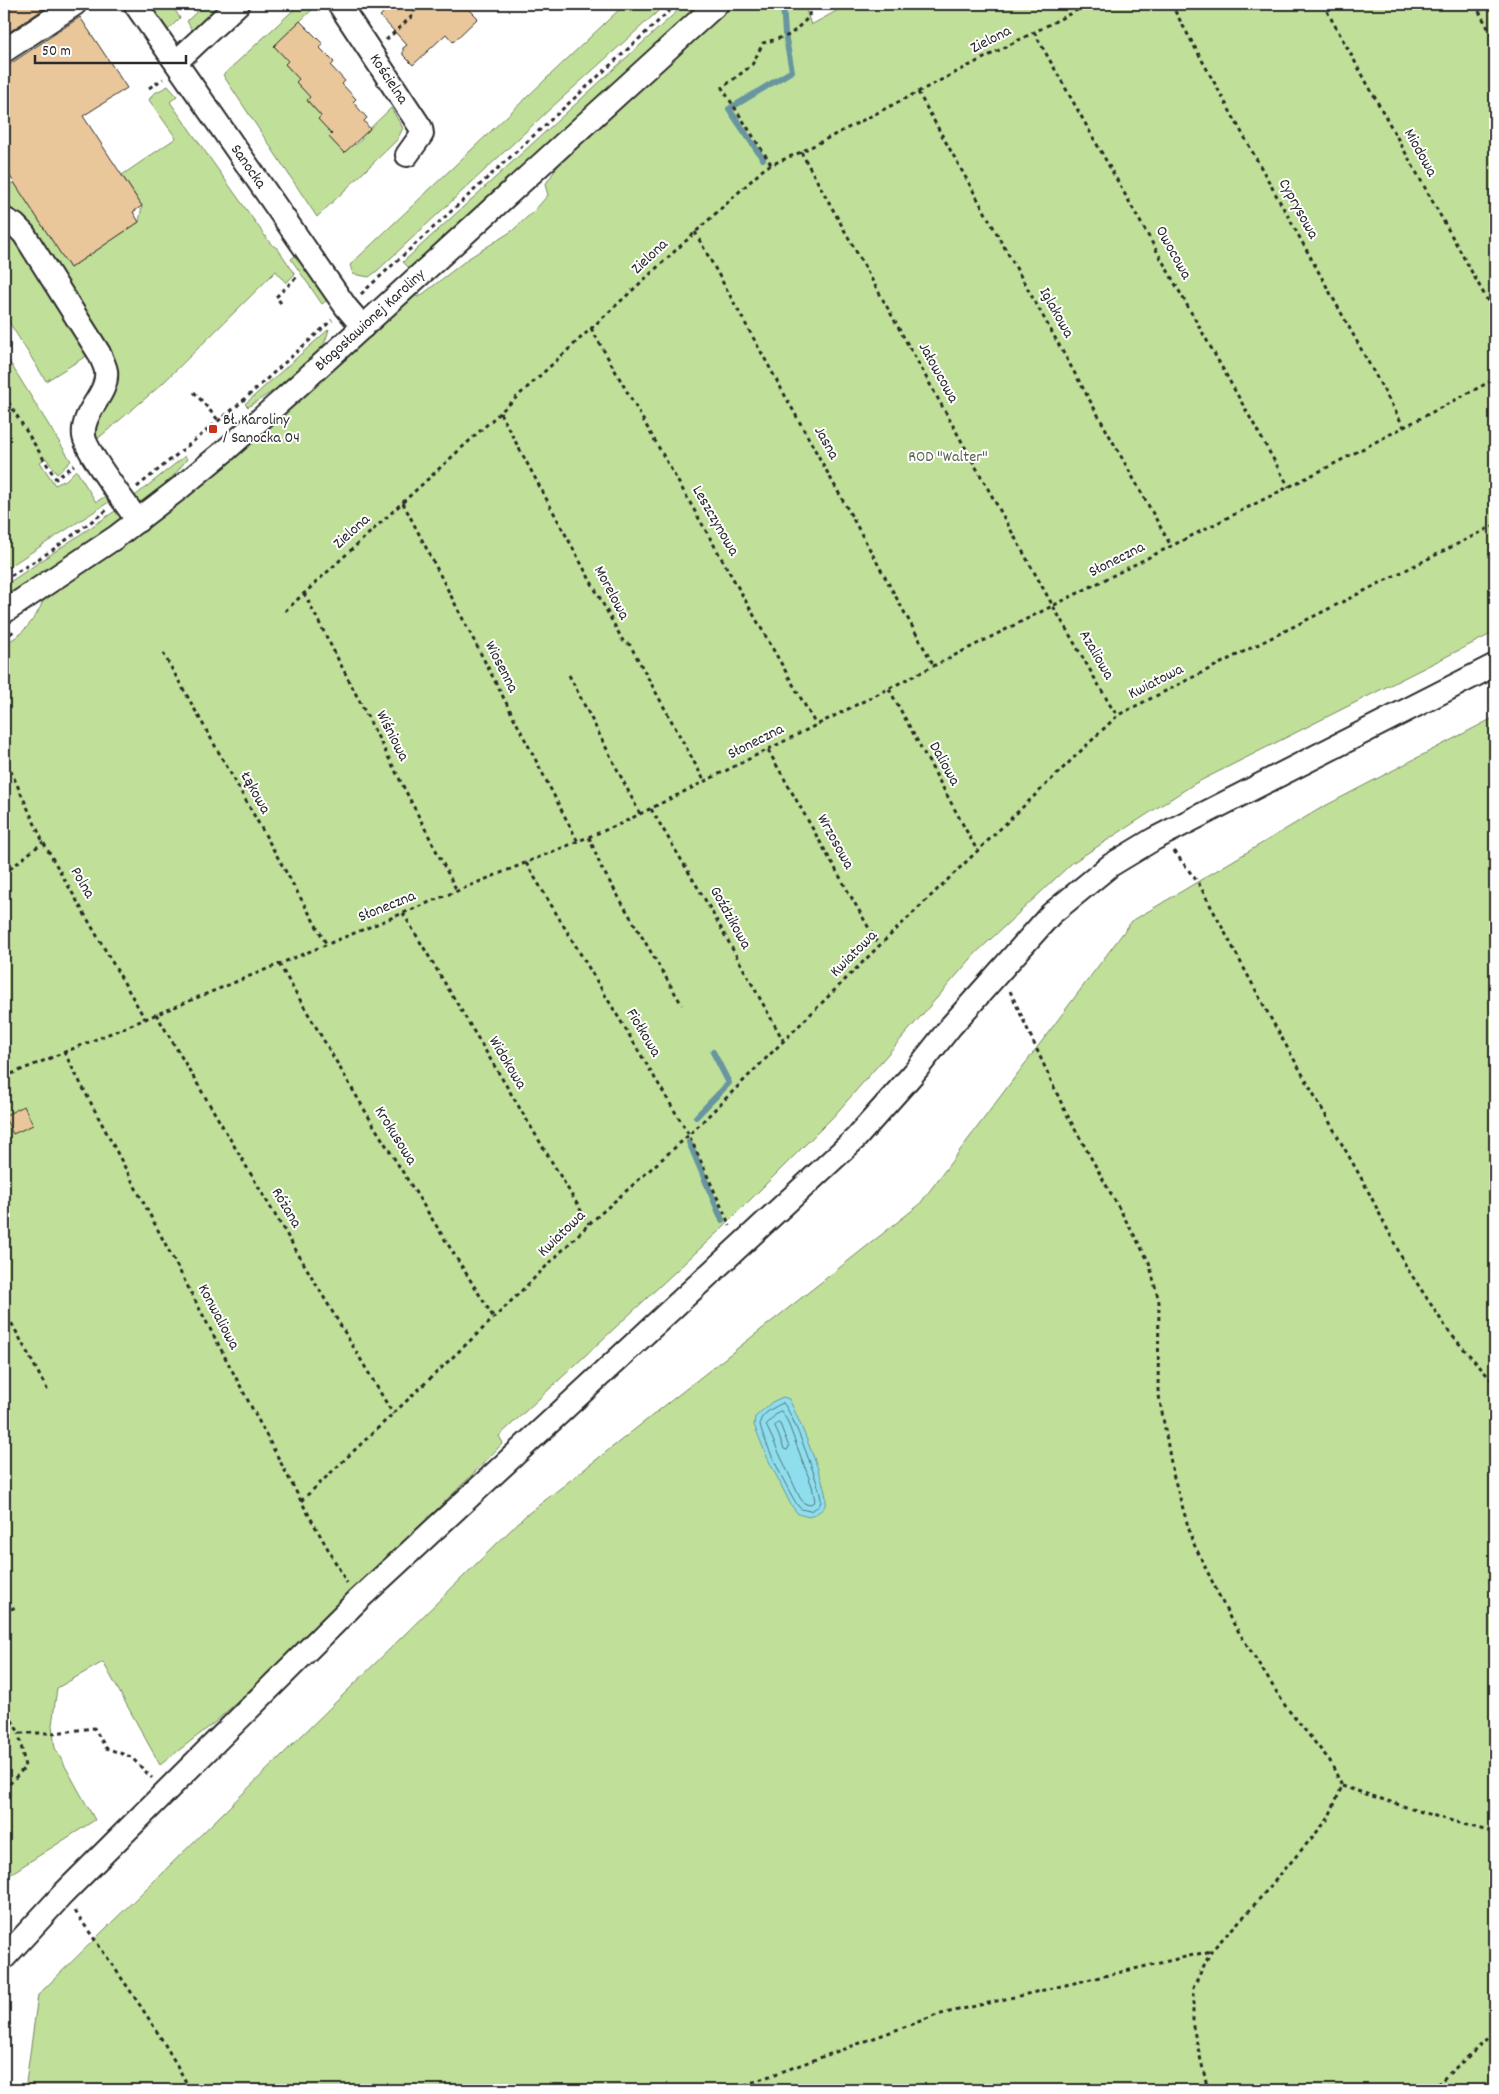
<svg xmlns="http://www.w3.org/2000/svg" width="1499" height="2094" viewBox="0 0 1499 2094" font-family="Dekko,sans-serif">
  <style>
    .green { fill: #c0e099; stroke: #768662 }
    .water { fill: #8fdeee; stroke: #6796a0 }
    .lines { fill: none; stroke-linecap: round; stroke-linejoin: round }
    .shore { stroke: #537379; stroke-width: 1 }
    .stream { stroke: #6796a0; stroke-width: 6 }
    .building { fill: #e9c79b; stroke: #2b2b2b }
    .minor-casing { stroke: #2b2b2b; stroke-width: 26 }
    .path { stroke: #2b2b2b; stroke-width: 3; stroke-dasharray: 4 4; stroke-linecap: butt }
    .minor { stroke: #fff; stroke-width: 22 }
    .poi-dot { fill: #c8321e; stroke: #fff; stroke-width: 2 }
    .labels { text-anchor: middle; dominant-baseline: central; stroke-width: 4; stroke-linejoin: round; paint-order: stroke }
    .street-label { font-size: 16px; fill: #2b2b2b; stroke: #fff }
    .poi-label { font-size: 16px; fill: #2b2b2b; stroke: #fff; text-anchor: start }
    .park-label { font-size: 16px; fill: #58614c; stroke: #fff }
  </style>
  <rect width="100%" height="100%" fill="#fff"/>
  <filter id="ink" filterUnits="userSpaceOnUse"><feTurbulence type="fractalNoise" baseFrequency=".02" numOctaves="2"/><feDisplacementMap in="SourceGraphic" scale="10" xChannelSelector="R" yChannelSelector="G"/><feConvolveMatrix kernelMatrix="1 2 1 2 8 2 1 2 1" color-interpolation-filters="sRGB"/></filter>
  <g filter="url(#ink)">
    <!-- green -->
    <g class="green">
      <polygon points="147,4 171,4 180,18 168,30"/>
      <polygon points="205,4 224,4 193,32 187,21"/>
      <polygon points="300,4 318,4 274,46 288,61 285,64 299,79 296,82 310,97 307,101 321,116 318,119 332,134 329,137 344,153 354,143 355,145 362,139 361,137 391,108 403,128 397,140 317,217 223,75"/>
      <polygon points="625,4 666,4 551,108 377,271 369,277 353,274 350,265"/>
      <polygon points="685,4 700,4 410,269 403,262"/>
      <path d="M732,4H804L811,25L849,4H1495V632L1194,784L1072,863L976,953L833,1117L720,1230L499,1436L503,1443L466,1481L250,1690L214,1723L160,1765L103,1662L57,1688L52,1725L55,1748L95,1820L4,1878V644C22,636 36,619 43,601L122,545L257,437L413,295L419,297L469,258L512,231L535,210L548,195L545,185L564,157Z"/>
      <polygon points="168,86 177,96 170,102 270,243 278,249 295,274 286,283 276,271 161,385 95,441 92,435 112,379 4,211 4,188 14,182 70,268 139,222 142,206 122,175 176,138 149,100 153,94"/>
      <polygon points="4,225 91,353 46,381 4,314"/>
      <polygon points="298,254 323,290 327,300 322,304 291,259"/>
      <path d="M329,329C322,365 276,388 248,407L245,404Z"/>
      <polygon points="4,353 71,461 57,474 46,458 40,462 55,485 66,480 76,470 96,502 107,495 112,500 4,570"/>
      <path d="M185,456L187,459C174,476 162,491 142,502L131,499Z"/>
      <polygon points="121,507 120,519 113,525 4,598 4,586"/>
      <polygon points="1495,717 1495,2090 25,2090 38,1995 525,1516 919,1205 1132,921 1321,808"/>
    </g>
    <!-- water -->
    <path class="water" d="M783,1397L789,1399C797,1415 828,1487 826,1502C825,1510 816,1514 809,1517L798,1514L791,1505L767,1457L754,1425L755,1417L772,1402Z"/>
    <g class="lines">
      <!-- shore -->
      <g class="shore">
        <path d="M783,1403C791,1408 822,1491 821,1501C820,1507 814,1509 810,1511C806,1510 802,1510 799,1507C792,1500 758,1430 760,1422C761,1414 776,1406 783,1403Z"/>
        <polygon points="781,1411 787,1420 812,1486 815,1501 809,1505 804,1503 800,1498 766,1425 778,1412"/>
        <polygon points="778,1423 780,1424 789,1447 787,1450 784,1449 775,1426"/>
      </g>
      <!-- stream -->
      <g class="stream">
        <polyline points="783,4 785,34"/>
        <polyline points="729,109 792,71 786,39"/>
        <polyline points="731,112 763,159"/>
        <polyline points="696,1117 729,1083 713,1052"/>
        <polyline points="689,1142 722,1220"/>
      </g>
    </g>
    <!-- building -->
    <g class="building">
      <polygon points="4,4 45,4 47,7 6,34 4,30"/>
      <polygon points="392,4 458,4 463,9 466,6 478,18 453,42 446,34 413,65 403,55 403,48 407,45 380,16"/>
      <polygon points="80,17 127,88 83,116 142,206 133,212 139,222 70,268 4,167 4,68"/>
      <polygon points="300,21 323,44 320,48 334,62 331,66 345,81 342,84 356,99 353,102 367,118 364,121 370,129 344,153 329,137 332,134 318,119 321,116 307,100 310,97 296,82 299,79 285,64 288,61 274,46"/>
      <polygon points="24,1106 33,1125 13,1134 4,1116"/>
    </g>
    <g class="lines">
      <!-- minor casing -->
      <g class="minor-casing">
        <g id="minor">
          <path id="s1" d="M135,4L346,307L363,327"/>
          <path id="s2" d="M339,4L421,128L422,134L407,155"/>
          <polyline points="4,51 75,4"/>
          <polyline points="176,62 238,4"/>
          <path d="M4,219L15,225L24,234L99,353C101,358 105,365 106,371C109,395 81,411 84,436C86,452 127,505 138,521"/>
          <path id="s3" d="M4,612L116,537L181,487L227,449L299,385L717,4"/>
          <polyline points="4,1958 63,1894 358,1600 855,1139 913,1074 951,1026 1051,914 1111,865 1154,839 1495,665"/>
        </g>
      </g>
      <!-- path -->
      <g class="path">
        <polyline points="1171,4 1404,427"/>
        <polyline points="1323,4 1495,314"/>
        <polyline points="1475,4 1495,41"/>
        <polyline points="1034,32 1289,487"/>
        <polyline points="386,40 412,16 418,4"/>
        <polyline points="149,88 163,79"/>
        <polyline points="918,92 1171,546"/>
        <polyline points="801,152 1053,606 1113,710 1118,715"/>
        <polyline points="771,164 722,88 752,65 763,43 790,35 809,17 810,4"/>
        <polyline points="695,232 934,666"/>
        <polyline points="361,294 677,4"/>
        <polyline points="281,303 276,297 299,275"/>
        <polyline points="591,328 816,725"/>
        <polyline points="194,392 219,421"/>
        <polyline points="4,395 56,479 74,465"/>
        <polyline points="500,413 623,641 630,645 705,782"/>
        <polyline points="137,487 238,405 332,320"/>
        <polyline points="403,503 578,842"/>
        <polyline points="4,580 51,551 107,510"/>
        <polyline points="304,593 457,891"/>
        <polyline points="285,611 766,167 801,152 1089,4"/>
        <polyline points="4,639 15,630"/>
        <polyline points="163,653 327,945"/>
        <polyline points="569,675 640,814"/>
        <polyline points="889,689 978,852"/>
        <polyline points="768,750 879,946"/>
        <polyline points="4,756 43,842 145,1019"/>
        <polyline points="651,809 707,903 783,1040"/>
        <polyline points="589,837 601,867 682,1005"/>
        <polyline points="1174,851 1199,884 1270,1017 1364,1183 1407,1268 1449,1332 1495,1384"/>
        <polyline points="526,863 689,1135 730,1226"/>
        <polyline points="4,874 43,842"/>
        <polyline points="403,913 589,1224"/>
        <polyline points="279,964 374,1126 494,1318"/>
        <polyline points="1010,991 1065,1111 1149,1262 1159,1302 1158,1390 1173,1474 1192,1540 1230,1618 1286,1707 1330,1761 1342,1786 1328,1819 1249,1911 1211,1951 1193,1988 1193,2027 1208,2090"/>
        <polyline points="156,1014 393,1414"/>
        <polyline points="64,1052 301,1501 347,1583"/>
        <polyline points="4,1077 620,824 1328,467 1495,379"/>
        <polyline points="4,1309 48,1391"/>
        <polyline points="301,1501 494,1318 589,1224 689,1135 879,946 1118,715 1495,525"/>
        <polyline points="4,1613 17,1606"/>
        <polyline points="4,1706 19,1733 53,1733 94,1728 106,1748 131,1757 152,1778"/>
        <polyline points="4,1724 11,1720"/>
        <polyline points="1342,1786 1421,1812 1495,1833"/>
        <polyline points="4,1790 25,1767 19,1733"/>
        <path d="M75,1911C115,1970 158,2026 190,2090"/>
        <polyline points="738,2090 748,2084 937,2015 1211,1951"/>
        <polyline points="1431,2090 1491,2036 1495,2035"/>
      </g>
      <!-- minor -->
      <use href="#minor" class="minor"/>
    </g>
  </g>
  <!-- markers -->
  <rect class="poi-dot" x="208" y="424" width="10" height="10" rx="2.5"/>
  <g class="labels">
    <!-- street labels -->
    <g class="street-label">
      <text transform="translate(991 40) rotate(-27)">Zielona</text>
      <text stroke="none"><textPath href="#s2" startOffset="90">Kościelna</textPath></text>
      <text transform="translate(1420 153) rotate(61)">Miodowa</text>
      <text stroke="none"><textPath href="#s1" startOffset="198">Sanocka</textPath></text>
      <text transform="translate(1298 209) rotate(61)">Cyprysowa</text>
      <text transform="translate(1173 253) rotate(61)">Owocowa</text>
      <text transform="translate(650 257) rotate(-43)">Zielona</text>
      <text transform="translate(1056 313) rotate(61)">Iglakowa</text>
      <text stroke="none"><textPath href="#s3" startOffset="469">Błogosławionej Karoliny</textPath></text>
      <text transform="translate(938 373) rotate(61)">Jałowcowa</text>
      <text transform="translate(826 443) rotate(61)">Jasna</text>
      <text transform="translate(715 521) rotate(60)">Leszczynowa</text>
      <text transform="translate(352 532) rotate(-42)">Zielona</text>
      <text transform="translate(1117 560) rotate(-27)">Słoneczna</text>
      <text transform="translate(611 593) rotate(62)">Morelowa</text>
      <text transform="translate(1096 655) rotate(60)">Azaliowa</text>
      <text transform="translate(501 667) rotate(63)">Wiosenna</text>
      <text transform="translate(1156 682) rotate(-27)">Kwiatowa</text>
      <text transform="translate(392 736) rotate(63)">Wiśniowa</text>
      <text transform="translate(756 742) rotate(-27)">Słoneczna</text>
      <text transform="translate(944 764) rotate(61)">Daliowa</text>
      <text transform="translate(255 793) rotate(61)">Łąkowa</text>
      <text transform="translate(835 842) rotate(61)">Wrzosowa</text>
      <text transform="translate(82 883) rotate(60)">Polna</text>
      <text transform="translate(387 907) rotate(-22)">Słoneczna</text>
      <text transform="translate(730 918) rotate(61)">Goździkowa</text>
      <text transform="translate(854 954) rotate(-45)">Kwiatowa</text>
      <text transform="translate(643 1033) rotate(59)">Fiołkowa</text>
      <text transform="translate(507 1063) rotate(59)">Widokowa</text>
      <text transform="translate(395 1136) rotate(58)">Krokusowa</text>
      <text transform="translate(286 1208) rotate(59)">Różana</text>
      <text transform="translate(562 1234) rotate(-44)">Kwiatowa</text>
      <text transform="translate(218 1317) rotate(62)">Konwaliowa</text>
    </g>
    <!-- poi labels -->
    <g class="poi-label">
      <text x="223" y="420">Bł. Karoliny<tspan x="223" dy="18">/ Sanocka 04</tspan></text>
    </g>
    <!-- park labels -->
    <g class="park-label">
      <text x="948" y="457">ROD "Walter"</text>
    </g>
  </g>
  <!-- margin -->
  <rect width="1499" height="2094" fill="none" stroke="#fff" stroke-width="20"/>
  <rect x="10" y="10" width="1479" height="2074" fill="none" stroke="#2b2b2b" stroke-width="2" filter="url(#ink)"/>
  <!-- scale -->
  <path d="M35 55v8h151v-8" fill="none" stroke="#2b2b2b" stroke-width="2.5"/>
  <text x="42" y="55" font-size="15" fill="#2b2b2b" stroke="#ffffff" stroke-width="4" paint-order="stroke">50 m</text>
</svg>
